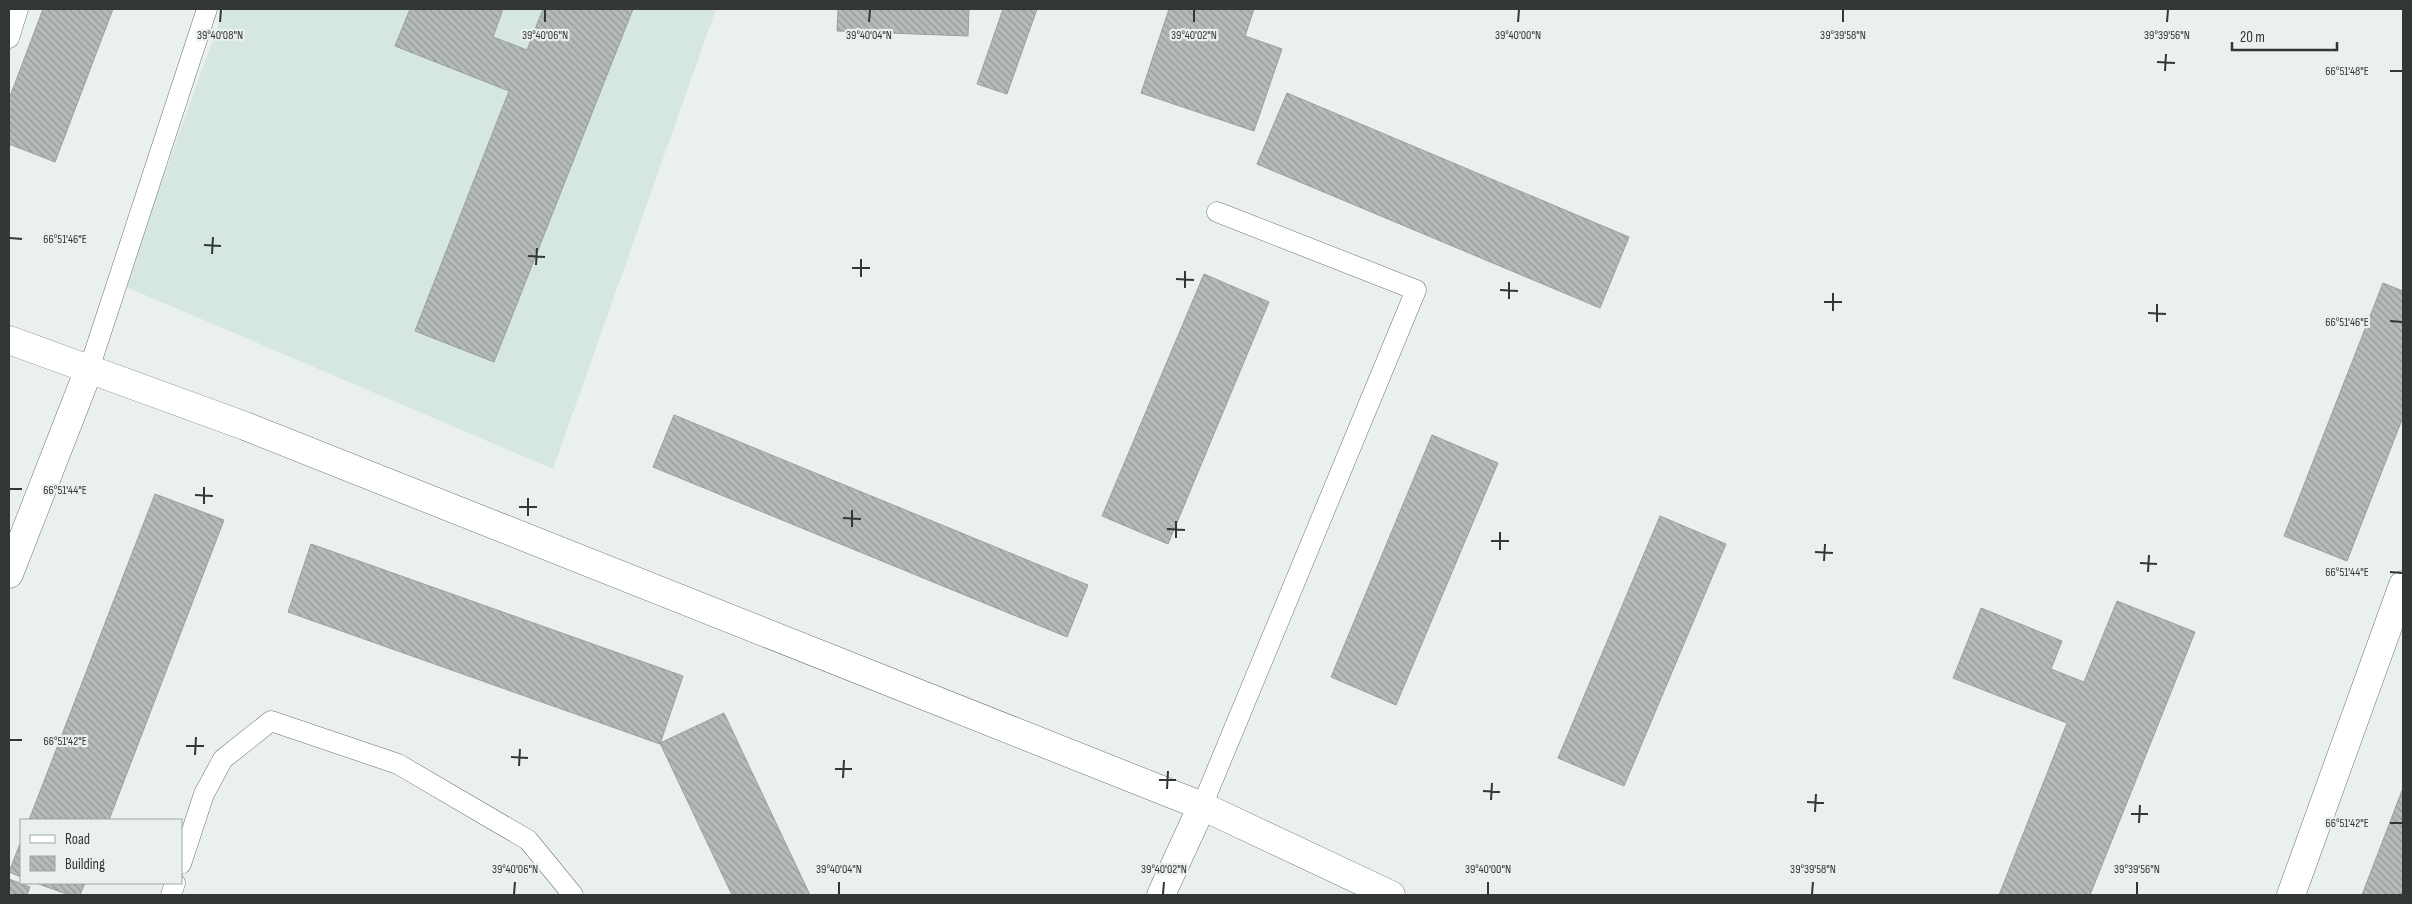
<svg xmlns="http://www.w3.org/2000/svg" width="2412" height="904" viewBox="0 0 2412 904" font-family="'Sofia Sans Condensed',sans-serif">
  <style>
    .built { fill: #d6e6e3 }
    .building { fill: url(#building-back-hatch); stroke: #9aa09f }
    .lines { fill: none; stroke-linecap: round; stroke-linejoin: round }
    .lane-casing { stroke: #6e7473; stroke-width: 21 }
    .street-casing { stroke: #6e7473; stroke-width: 29 }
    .lane { stroke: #fff; stroke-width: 20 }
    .street { stroke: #fff; stroke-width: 28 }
    .ticks { fill: none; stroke: #333636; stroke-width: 2 }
    .ticks-label { font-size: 12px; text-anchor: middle; fill: #333636; stroke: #e9f0ee; stroke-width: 4.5; stroke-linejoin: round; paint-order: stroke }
  </style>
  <defs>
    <pattern id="building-back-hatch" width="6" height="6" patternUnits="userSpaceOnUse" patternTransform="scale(1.25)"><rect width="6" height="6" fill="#b4bbba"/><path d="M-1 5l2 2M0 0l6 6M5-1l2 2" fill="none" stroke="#939998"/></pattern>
  </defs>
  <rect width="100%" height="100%" fill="#e9f0ee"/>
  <!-- built -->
  <polygon class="built" points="224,9 716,9 553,469 124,286"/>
  <!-- building -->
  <g class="building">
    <polygon points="43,9 113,9 55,162 9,144 9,99"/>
    <polygon points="410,9 503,9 493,37 527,50 543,9 633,9 494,362 415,331 509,91 395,46"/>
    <polygon points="838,9 969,9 968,36 837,31"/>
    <polygon points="1003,9 1037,9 1007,94 977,84"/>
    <polygon points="1169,9 1254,9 1245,36 1282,49 1254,131 1141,93"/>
    <polygon points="1287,93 1629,237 1600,308 1257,164"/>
    <polygon points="1204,274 1269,302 1168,544 1102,516"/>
    <polygon points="2383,283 2403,291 2403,417 2347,561 2284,536"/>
    <polygon points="674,415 1088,585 1067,637 653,467"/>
    <polygon points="1432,435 1498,463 1396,705 1331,677"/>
    <polygon points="155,494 224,520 109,820 29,820"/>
    <polygon points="1660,516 1726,544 1624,786 1558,758"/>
    <polygon points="311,544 683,676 660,744 288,612"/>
    <polygon points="2117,601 2195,632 2090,895 1999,895 2067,723 1953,678 1981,608 2062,641 2051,669 2084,682"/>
    <polygon points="724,713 810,895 732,895 660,743"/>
    <polygon points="2403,788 2403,895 2362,895"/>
    <polygon points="21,841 21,877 9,872"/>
    <polygon points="9,879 30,887 27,895 9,895"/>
    <polygon points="36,883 85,883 80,895 69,895"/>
  </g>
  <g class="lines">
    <!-- lane casing -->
    <g class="lane-casing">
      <g id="lane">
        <polyline points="9,38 18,9"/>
        <polyline points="89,369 207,9"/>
        <polyline points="1202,806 1416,290 1217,212"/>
        <polyline points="181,864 204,794 223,759 271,721 398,764 528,840 573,895"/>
        <polyline points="171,895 175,883"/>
      </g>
    </g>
    <!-- street casing -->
    <g class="street-casing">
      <g id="street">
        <polyline points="9,340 245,426 1202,806 1391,895"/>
        <polyline points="9,574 89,369"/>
        <polyline points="1161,895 1202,806"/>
        <polyline points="2291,895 2403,585"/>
      </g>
    </g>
    <!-- lane -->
    <use href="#lane" class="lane"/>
    <!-- street -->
    <use href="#street" class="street"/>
  </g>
  <!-- ticks -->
  <path class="ticks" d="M220,22L221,10M545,22V10M869,22L870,10M1194,22V10M1518,22L1519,10M1843,22V10M2167,22L2168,10M2157,62L2175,63M2165,71L2166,54M2390,71H2402M10,238L22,239M204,245L221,246M212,254L213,237M528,256L545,257M536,265L537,248M852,268H870M861,277V259M1176,279L1194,280M1185,288V271M1500,290L1518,291M1509,299V282M1824,302H1842M1833,311V293M2148,313L2166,314M2390,321L2402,322M2157,322V304M10,489H22M195,495L213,496M204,504V487M519,507H537M528,516V498M843,518L861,519M852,527V510M1167,529L1185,530M1176,538V521M1491,541H1509M1500,550V532M1815,552L1833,553M1824,561L1825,544M2140,563L2157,564M2148,572L2149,555M2390,572L2402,573M10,740H22M186,746H204M195,755L196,737M511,757L528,758M519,766L520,749M835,769H852M843,778L844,760M1159,780H1176M1167,789L1168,771M1483,791L1500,792M1491,800L1492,783M1807,802L1824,803M1815,812L1816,794M2131,814H2148M2139,823L2140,805M2390,823H2402M514,894L515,882M839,894V882M1163,894L1164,882M1488,894V882M1812,894L1813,882M2137,894V882"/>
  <g class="ticks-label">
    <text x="220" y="39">39°40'08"N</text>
    <text x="545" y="39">39°40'06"N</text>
    <text x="869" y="39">39°40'04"N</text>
    <text x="1194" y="39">39°40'02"N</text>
    <text x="1518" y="39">39°40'00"N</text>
    <text x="1843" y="39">39°39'58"N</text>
    <text x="2167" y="39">39°39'56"N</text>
    <text x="2347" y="75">66°51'48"E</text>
    <text x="65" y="243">66°51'46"E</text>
    <text x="2347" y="326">66°51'46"E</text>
    <text x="65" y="494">66°51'44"E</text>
    <text x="2347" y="576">66°51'44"E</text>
    <text x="65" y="745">66°51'42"E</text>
    <text x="2347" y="827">66°51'42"E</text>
    <text x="515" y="873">39°40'06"N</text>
    <text x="839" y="873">39°40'04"N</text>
    <text x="1164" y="873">39°40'02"N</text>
    <text x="1488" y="873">39°40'00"N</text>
    <text x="1813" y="873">39°39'58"N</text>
    <text x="2137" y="873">39°39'56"N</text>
  </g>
  <!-- border -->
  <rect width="2412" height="904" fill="none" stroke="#333636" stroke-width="20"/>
  <!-- legend -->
  <rect x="20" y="819" width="162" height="65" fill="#e9f0ee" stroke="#a0a6a4"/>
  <rect x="30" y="835" width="25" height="8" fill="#ffffff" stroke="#a0a6a4"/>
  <text x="65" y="844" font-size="15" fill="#333636">Road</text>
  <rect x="30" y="856" width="25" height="15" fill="url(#building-back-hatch)" stroke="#a0a6a4"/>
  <text x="65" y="869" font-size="15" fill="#333636">Building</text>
  <!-- scale -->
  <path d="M2232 42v8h105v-8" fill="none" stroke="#333636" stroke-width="2.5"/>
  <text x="2240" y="42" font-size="15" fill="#333636" stroke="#e9f0ee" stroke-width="4" paint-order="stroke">20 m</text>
</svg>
